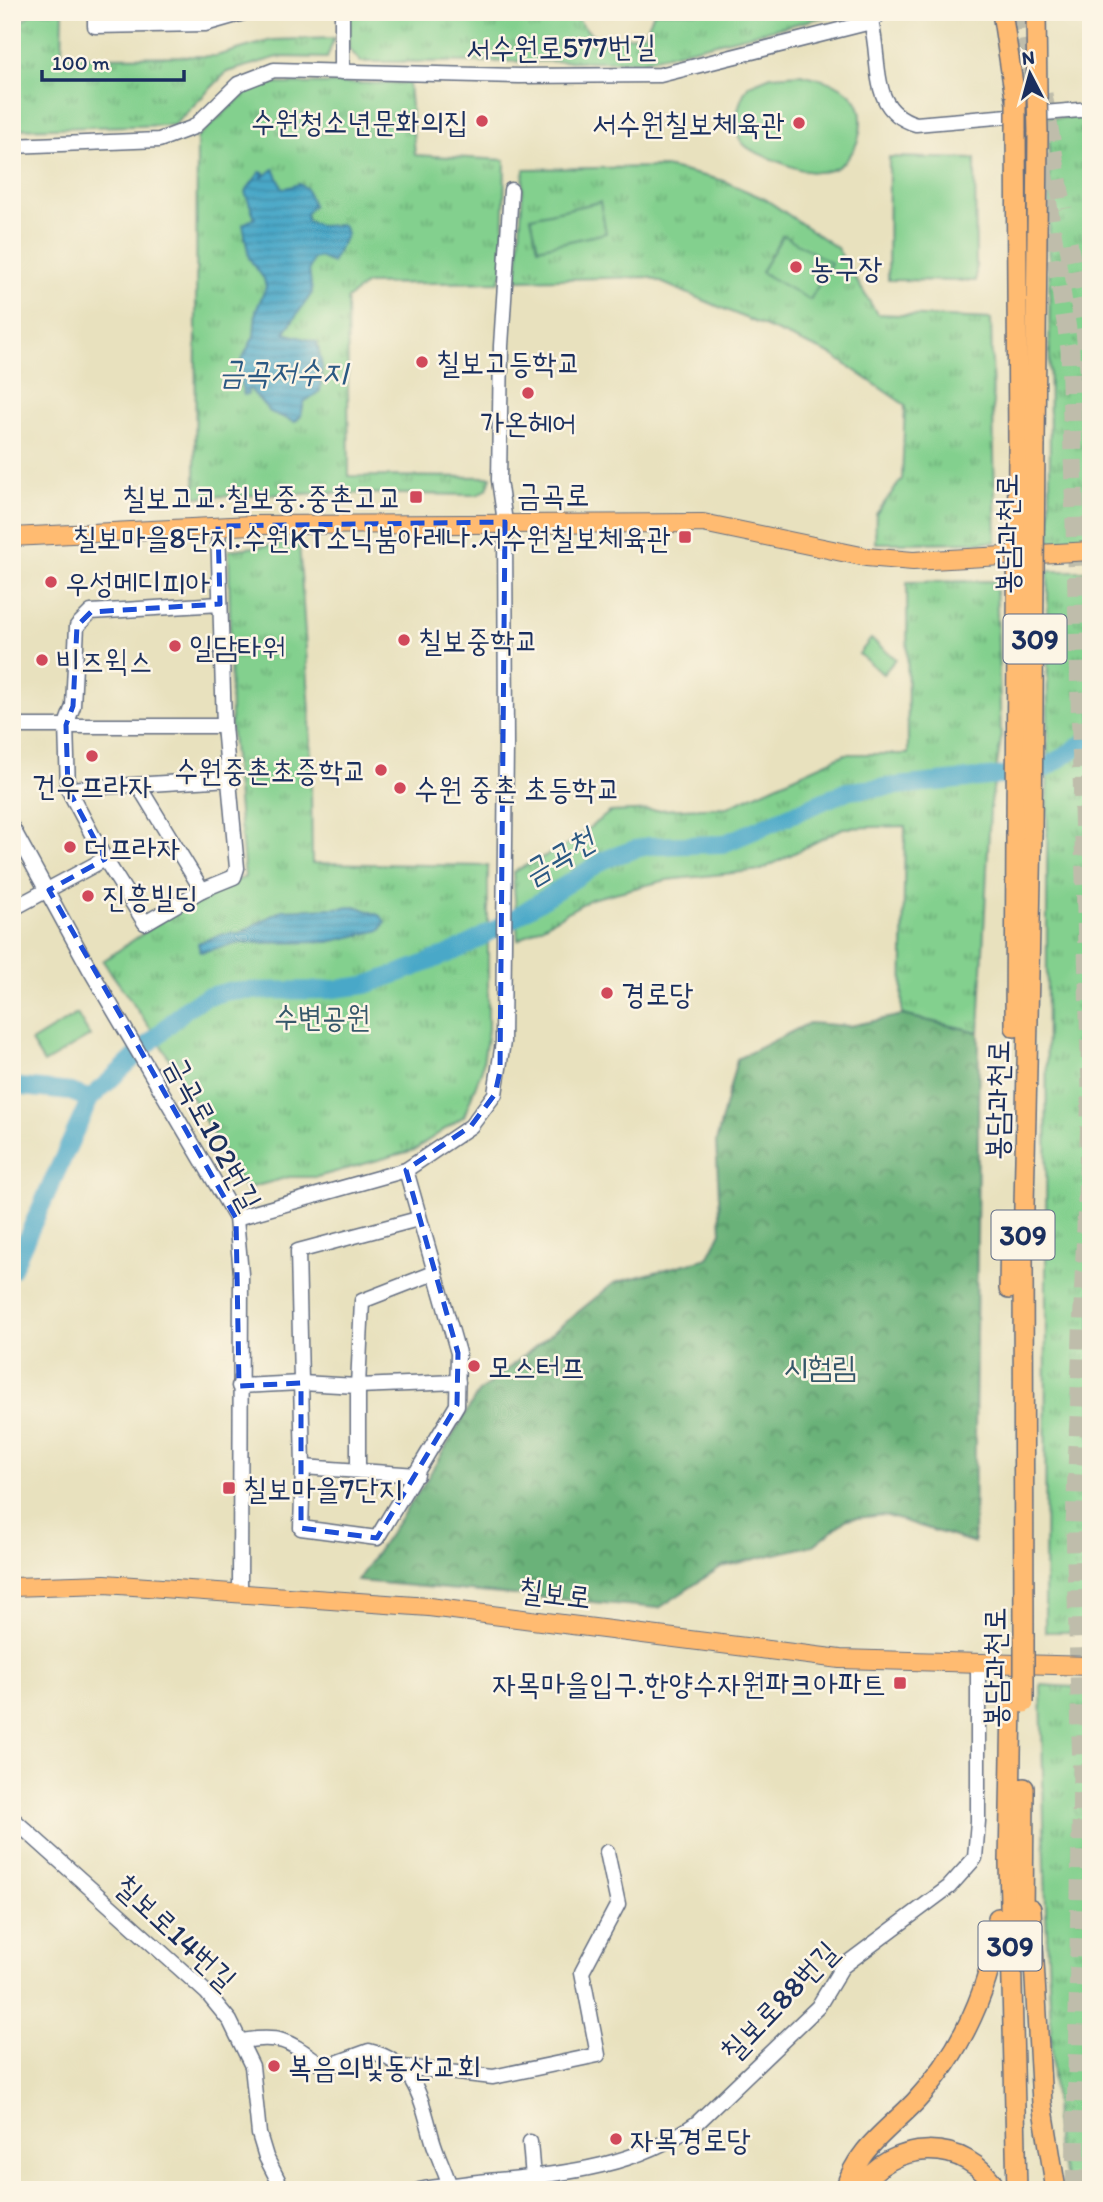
<svg xmlns="http://www.w3.org/2000/svg" width="1103" height="2202" viewBox="0 0 1103 2202" font-family="Itim,'Poor Story',sans-serif">
  <style>
    .grass { fill: url(#grass-tufts); stroke: #4f8076; stroke-width: 2 }
    .forest { fill: url(#forest-crowns); stroke: #42706c; stroke-width: 2 }
    .garden { fill: #83d08e; stroke: #4f8076; stroke-width: 2 }
    .water { fill: url(#water-rules); stroke: #326c93; stroke-width: 2 }
    .lines { fill: none; stroke-linecap: round; stroke-linejoin: round }
    .river { stroke: #4aa8c8; stroke-width: 18 }
    .highway-tunnel { stroke: #bfbdab; stroke-width: 19; stroke-dasharray: 19 10; stroke-linecap: butt }
    .minor-casing { stroke: #636d80; stroke-width: 17 }
    .major-casing { stroke: #636d80; stroke-width: 20 }
    .highway-casing { stroke: #636d80; stroke-width: 22 }
    .minor { stroke: #fff; stroke-width: 14 }
    .major { stroke: #ffbb71; stroke-width: 18 }
    .highway { stroke: #ffbb71; stroke-width: 19 }
    .highway-bridge-casing { stroke: #636d80; stroke-width: 22; stroke-linecap: butt }
    .highway-bridge { stroke: #ffbb71; stroke-width: 19 }
    .marked { fill: none; stroke: #1d4ed8; stroke-width: 5; stroke-dasharray: 14 9; stroke-linejoin: round }
    .poi-dot { fill: #d1495b; stroke: #fcf5e5; stroke-width: 2.5 }
    .labels { text-anchor: middle; dominant-baseline: central; stroke-width: 5; stroke-linejoin: round; paint-order: stroke }
    .shield { fill: #fcf5e5; stroke: #5e6a86; stroke-width: 2 }
    .shield-label { font-size: 28px; font-weight: bold; fill: #1b2f5e }
    .street-label { font-size: 30px; fill: #1b2f5e; stroke: #fcf5e5 }
    .poi-label { font-size: 30px; fill: #1b2f5e; stroke: #fcf5e5; text-anchor: start }
    .park-label { font-size: 30px; fill: #35576a; stroke: #fcf5e5 }
    .water-label { font-size: 32px; font-style: italic; fill: #2b5983; stroke: #fcf5e5 }
  </style>
  <defs>
    <pattern id="grass-tufts" width="24" height="20" patternUnits="userSpaceOnUse" patternTransform="scale(1.75)"><rect width="24" height="20" fill="#83d08e"/><path d="M3 7l-1-3M5 7V3M7 7l1-3M15 17l-1-3M17 17v-4M19 17l1-3" fill="none" stroke="#6aa977"/></pattern>
    <pattern id="forest-crowns" width="20" height="18" patternUnits="userSpaceOnUse" patternTransform="scale(1.75)"><rect width="20" height="18" fill="#6ab279"/><path d="M2 6a3 3 0 1 1 6 0M12 15a3 3 0 1 1 6 0" fill="none" stroke="#569166"/></pattern>
    <pattern id="water-rules" width="6" height="5" patternUnits="userSpaceOnUse" patternTransform="scale(1.75)"><rect width="6" height="5" fill="#4aa8c8"/><path d="M0 2.5h6" fill="none" stroke="#3d89a6"/></pattern>
  </defs>
  <rect width="100%" height="100%" fill="#fcf5e5"/>
  <filter id="ink" filterUnits="userSpaceOnUse"><feTurbulence type="fractalNoise" baseFrequency=".0143" numOctaves="2"/><feDisplacementMap in="SourceGraphic" scale="14" xChannelSelector="R" yChannelSelector="G"/><feConvolveMatrix kernelMatrix="1 2 1 2 8 2 1 2 1" color-interpolation-filters="sRGB"/></filter>
  <filter id="wash" filterUnits="userSpaceOnUse"><feTurbulence type="fractalNoise" baseFrequency=".00686" numOctaves="4" result="noise"/><feDisplacementMap in="SourceGraphic" scale="28" xChannelSelector="R" yChannelSelector="G"/><feGaussianBlur stdDeviation="1.57" result="paint"/><feColorMatrix in="noise" values="0 0 0 0 0 0 0 0 0 0 0 0 0 0 0 0 0 1.4 0 .05"/><feComposite in="paint" operator="in"/></filter>
  <g filter="url(#wash)">
    <rect width="100%" height="100%" fill="#e8e1be"/>
    <!-- grass -->
    <g class="grass">
      <polygon points="34,12 63,12 62,54 98,57 216,56 272,40 334,38 327,58 278,57 227,72 174,125 13,129 12,29"/>
      <path d="M350,12H574C593,48 610,39 645,34L654,12H845L642,61L361,62L349,49Z"/>
      <polygon points="409,83 415,155 505,160 503,270 499,282 366,284 347,299 349,476 491,477 487,489 477,495 332,493 195,497 197,138 255,84"/>
      <polygon points="1091,117 1091,538 1050,542 1049,118"/>
      <polygon points="665,167 721,180 765,199 837,248 877,314 991,319 996,542 875,543 876,514 902,479 905,405 832,355 649,277 517,280 524,169"/>
      <polygon points="299,542 310,712 312,863 488,866 488,1030 482,1069 464,1116 414,1150 317,1177 289,1177 245,1189 157,1038 103,961 192,900 245,877 231,724 229,550"/>
      <polygon points="1048,571 1091,571 1091,1632 1045,1632"/>
      <polygon points="996,581 1001,739 990,809 979,1032 902,1015 905,826 843,828 761,870 667,880 591,899 518,940 513,872 567,845 610,812 727,807 845,754 908,754 907,582"/>
      <polygon points="1041,1685 1091,1688 1091,2190 1070,2190 1056,2145 1046,1912"/>
    </g>
    <!-- forest -->
    <polygon class="forest" points="902,1015 979,1032 974,1543 884,1515 847,1519 814,1545 721,1567 659,1608 357,1581 422,1487 478,1393 614,1283 708,1258 721,1232 716,1142 737,1059 809,1023 850,1026"/>
    <!-- garden -->
    <g class="garden">
      <path d="M801,74C826,80 860,87 861,118C862,145 845,174 815,172C801,172 786,164 774,160C763,155 748,151 741,141C731,125 739,99 749,85L771,76Z"/>
      <polygon points="889,157 975,159 976,281 888,280"/>
      <polygon points="600,202 606,233 538,248 531,217"/>
      <polygon points="783,235 831,263 810,300 761,272"/>
      <polygon points="871,639 896,659 883,674 859,654"/>
      <polygon points="77,1014 90,1036 44,1063 31,1042"/>
    </g>
    <!-- water -->
    <g class="water">
      <polygon points="274,169 283,189 299,184 306,188 313,205 306,214 307,221 320,226 343,225 347,234 332,263 320,257 313,259 309,270 312,293 284,333 317,342 322,367 320,391 304,402 301,416 295,422 270,412 250,389 247,390 248,394 244,395 237,369 254,336 256,311 266,287 264,279 249,258 243,224 255,218 245,192 260,172 264,173 261,178"/>
      <polygon points="358,907 381,916 385,922 381,930 328,942 240,943 200,952 198,943 223,934 240,933 282,910"/>
    </g>
    <g class="lines">
      <!-- river -->
      <g class="river">
        <polyline points="12,1086 71,1092 90,1099"/>
        <polyline points="12,1270 90,1099 188,1007 206,997 229,991 326,990 366,985 416,967 462,948 511,920 604,860 632,850 648,846 723,844 847,791 1028,773 1046,768 1091,738"/>
      </g>
    </g>
  </g>
  <g filter="url(#ink)">
    <g class="lines">
      <!-- highway-tunnel -->
      <g class="highway-tunnel">
        <polyline points="1015,12 1032,108"/>
        <polyline points="1043,94 1063,209"/>
        <polyline points="1043,172 1070,349 1091,1089 1075,1527 1082,1773 1075,2190"/>
        <polyline points="1068,242 1085,332 1091,386"/>
      </g>
      <!-- minor casing -->
      <g class="minor-casing">
        <g id="minor">
          <polyline points="95,12 95,26 205,24 247,12"/>
          <path d="M871,22C882,62 868,110 916,124L1091,109"/>
          <polyline points="342,72 342,12"/>
          <polyline points="12,146 159,140 194,127 238,84 274,70 519,76 660,75 871,22 881,12"/>
          <polyline points="218,526 224,726 237,868 234,877 202,890 145,923 105,859 68,789 66,725 73,706 77,626 91,612 220,604"/>
          <polyline points="12,726 224,726"/>
          <polyline points="138,785 202,890"/>
          <polyline points="68,789 230,779"/>
          <polyline points="12,827 89,968 236,1218 241,1274 240,1594"/>
          <polyline points="12,909 105,859"/>
          <polyline points="406,1170 458,1353 457,1405 377,1538 301,1528 303,1467 298,1251 418,1219"/>
          <polyline points="236,1218 406,1170 471,1126 495,1094 503,1042 506,744 505,522 499,480 501,346 511,190"/>
          <polyline points="434,1273 362,1301 358,1386 458,1382"/>
          <polyline points="239,1386 301,1383 358,1386 358,1469"/>
          <polyline points="303,1467 417,1475"/>
          <polyline points="12,1818 207,1993 230,2021 252,2066 259,2134 266,2157 283,2190"/>
          <path d="M242,2041C285,2034 290,2043 325,2067L369,2051C415,2062 421,2098 432,2138C437,2156 446,2172 451,2190"/>
          <polyline points="403,2067 493,2077 598,2055 582,1972 618,1904 607,1852"/>
          <polyline points="530,2142 533,2178"/>
          <path d="M419,2190C515,2173 613,2183 697,2123L818,2007L842,1967L949,1887L975,1858L978,1821V1663"/>
        </g>
      </g>
      <!-- major casing -->
      <g class="major-casing">
        <g id="major">
          <polyline points="12,537 251,525 703,523 866,557 913,561 1091,551"/>
          <polyline points="12,1587 105,1584 429,1607 840,1659 1091,1666"/>
        </g>
      </g>
      <!-- highway casing -->
      <g class="highway-casing">
        <g id="highway">
          <polyline points="1002,12 1016,104"/>
          <polyline points="1036,12 1037,95"/>
          <polyline points="1016,129 1018,447"/>
          <polyline points="1035,445 1038,133"/>
          <polyline points="1015,1027 1016,832"/>
          <polyline points="1009,1289 1010,1225"/>
          <polyline points="1024,1639 1023,1253 1032,832"/>
          <polyline points="1012,1702 1009,1863 1017,2190"/>
          <polyline points="1031,1909 1042,2103 1056,2190"/>
          <polyline points="1023,1923 1024,1788"/>
          <path d="M845,2190C856,2150 888,2130 915,2102C961,2053 993,1985 998,1918"/>
          <path d="M858,2190C890,2139 967,2136 997,2190"/>
        </g>
      </g>
      <!-- minor -->
      <use href="#minor" class="minor"/>
      <!-- major -->
      <use href="#major" class="major"/>
      <!-- highway -->
      <use href="#highway" class="highway"/>
      <!-- highway-bridge casing -->
      <g class="highway-bridge-casing">
        <g id="highway-bridge">
          <polyline points="1037,95 1038,133"/>
          <polyline points="1016,96 1016,129"/>
          <polyline points="1016,832 1018,447"/>
          <polyline points="1032,832 1035,445"/>
          <polyline points="1024,1639 1024,1703"/>
        </g>
      </g>
      <!-- highway-bridge -->
      <use href="#highway-bridge" class="highway-bridge"/>
    </g>
  </g>
  <!-- marked area -->
  <path class="marked" d="M505,522L500,1071L495,1094L471,1126L406,1170L458,1353L457,1405L377,1538L301,1528V1383L239,1386L236,1218L49,890L105,859L68,789L66,725L73,706L77,626L91,612L220,604L218,526Z"/>
  <!-- markers -->
  <g class="poi-dot">
    <circle cx="482" cy="121" r="7"/>
    <circle cx="799" cy="123" r="7"/>
    <circle cx="796" cy="267" r="7"/>
    <circle cx="422" cy="362" r="7"/>
    <circle cx="528" cy="393" r="7"/>
    <rect x="409" y="490" width="14" height="14" rx="3.5"/>
    <rect x="678" y="530" width="14" height="14" rx="3.5"/>
    <circle cx="51" cy="582" r="7"/>
    <circle cx="404" cy="640" r="7"/>
    <circle cx="175" cy="646" r="7"/>
    <circle cx="42" cy="660" r="7"/>
    <circle cx="92" cy="756" r="7"/>
    <circle cx="381" cy="770" r="7"/>
    <circle cx="400" cy="788" r="7"/>
    <circle cx="70" cy="847" r="7"/>
    <circle cx="88" cy="896" r="7"/>
    <circle cx="607" cy="993" r="7"/>
    <circle cx="474" cy="1366" r="7"/>
    <rect x="222" y="1481" width="14" height="14" rx="3.5"/>
    <rect x="893" y="1676" width="14" height="14" rx="3.5"/>
    <circle cx="274" cy="2066" r="7"/>
    <circle cx="616" cy="2139" r="7"/>
  </g>
  <g class="labels">
    <!-- shield labels -->
    <g class="shield">
      <rect x="1003.5" y="614.5" width="63" height="49" rx="5"/>
      <rect x="991.5" y="1210.5" width="63" height="49" rx="5"/>
      <rect x="978.5" y="1921.5" width="63" height="49" rx="5"/>
    </g>
    <g class="shield-label">
      <text x="1035" y="639">309</text>
      <text x="1023" y="1235">309</text>
      <text x="1010" y="1946">309</text>
    </g>
    <!-- street labels -->
    <g class="street-label">
      <text transform="translate(561 47) rotate(-1)">서수원로577번길</text>
      <text x="553" y="494">금곡로</text>
      <text transform="translate(1006 534) rotate(-90)">봉담과천로</text>
      <text transform="translate(997 1100) rotate(-89)">봉담과천로</text>
      <text transform="translate(214 1133) rotate(62)">금곡로102번길</text>
      <text transform="translate(555 1593) rotate(7)">칠보로</text>
      <text transform="translate(994 1668) rotate(-90)">봉담과천로</text>
      <text transform="translate(176 1932) rotate(43)">칠보로14번길</text>
      <text transform="translate(779 2001) rotate(-46)">칠보로88번길</text>
    </g>
    <!-- poi labels -->
    <g class="poi-label">
      <text x="468" y="121" text-anchor="end">수원청소년문화의집</text>
      <text x="785" y="123" text-anchor="end">서수원칠보체육관</text>
      <text x="810" y="267">농구장</text>
      <text x="436" y="362">칠보고등학교</text>
      <text x="528" y="422" text-anchor="middle">가온헤어</text>
      <text x="402" y="497" text-anchor="end">칠보고교.칠보중.중촌고교</text>
      <text x="671" y="537" text-anchor="end">칠보마을8단지.수원KT소닉붐아레나.서수원칠보체육관</text>
      <text x="65" y="582">우성메디피아</text>
      <text x="418" y="640">칠보중학교</text>
      <text x="189" y="646">일담타워</text>
      <text x="56" y="660">비즈윅스</text>
      <text x="367" y="770" text-anchor="end">수원중촌초증학교</text>
      <text x="92" y="785" text-anchor="middle">건우프라자</text>
      <text x="414" y="788">수원 중촌 초등학교</text>
      <text x="84" y="847">더프라자</text>
      <text x="102" y="896">진흥빌딩</text>
      <text x="621" y="993">경로당</text>
      <text x="488" y="1366">모스터프</text>
      <text x="243" y="1488">칠보마을7단지</text>
      <text x="886" y="1683" text-anchor="end">자목마을입구.한양수자원파크아파트</text>
      <text x="288" y="2066">복음의빛동산교회</text>
      <text x="630" y="2139">자목경로당</text>
    </g>
    <!-- park labels -->
    <g class="park-label">
      <text x="322" y="1016">수변공원</text>
      <text x="820" y="1366">시험림</text>
    </g>
    <!-- water labels -->
    <g class="water-label">
      <text x="283" y="372">금곡저수지</text>
      <text transform="translate(558 856) rotate(-31)">금곡천</text>
    </g>
  </g>
  <!-- margin -->
  <rect width="1103" height="2202" fill="none" stroke="#fcf5e5" stroke-width="42"/>
  <!-- north arrow -->
  <g transform="translate(1030 74) rotate(354)" stroke="#fcf5e5" stroke-width="5" paint-order="stroke">
  <path d="M0-5L12 26L0 18L-12 26Z" fill="#1b2f5e"/>
  <text y="-10" font-size="19" font-weight="bold" text-anchor="middle" fill="#1b2f5e">N</text>
  </g>
  <!-- scale -->
  <path d="M42 70v10h142v-10" fill="none" stroke="#1b2f5e" stroke-width="3.5"/>
  <text x="52" y="70" font-size="21" fill="#1b2f5e" stroke="#fcf5e5" stroke-width="5" paint-order="stroke">100 m</text>
</svg>
